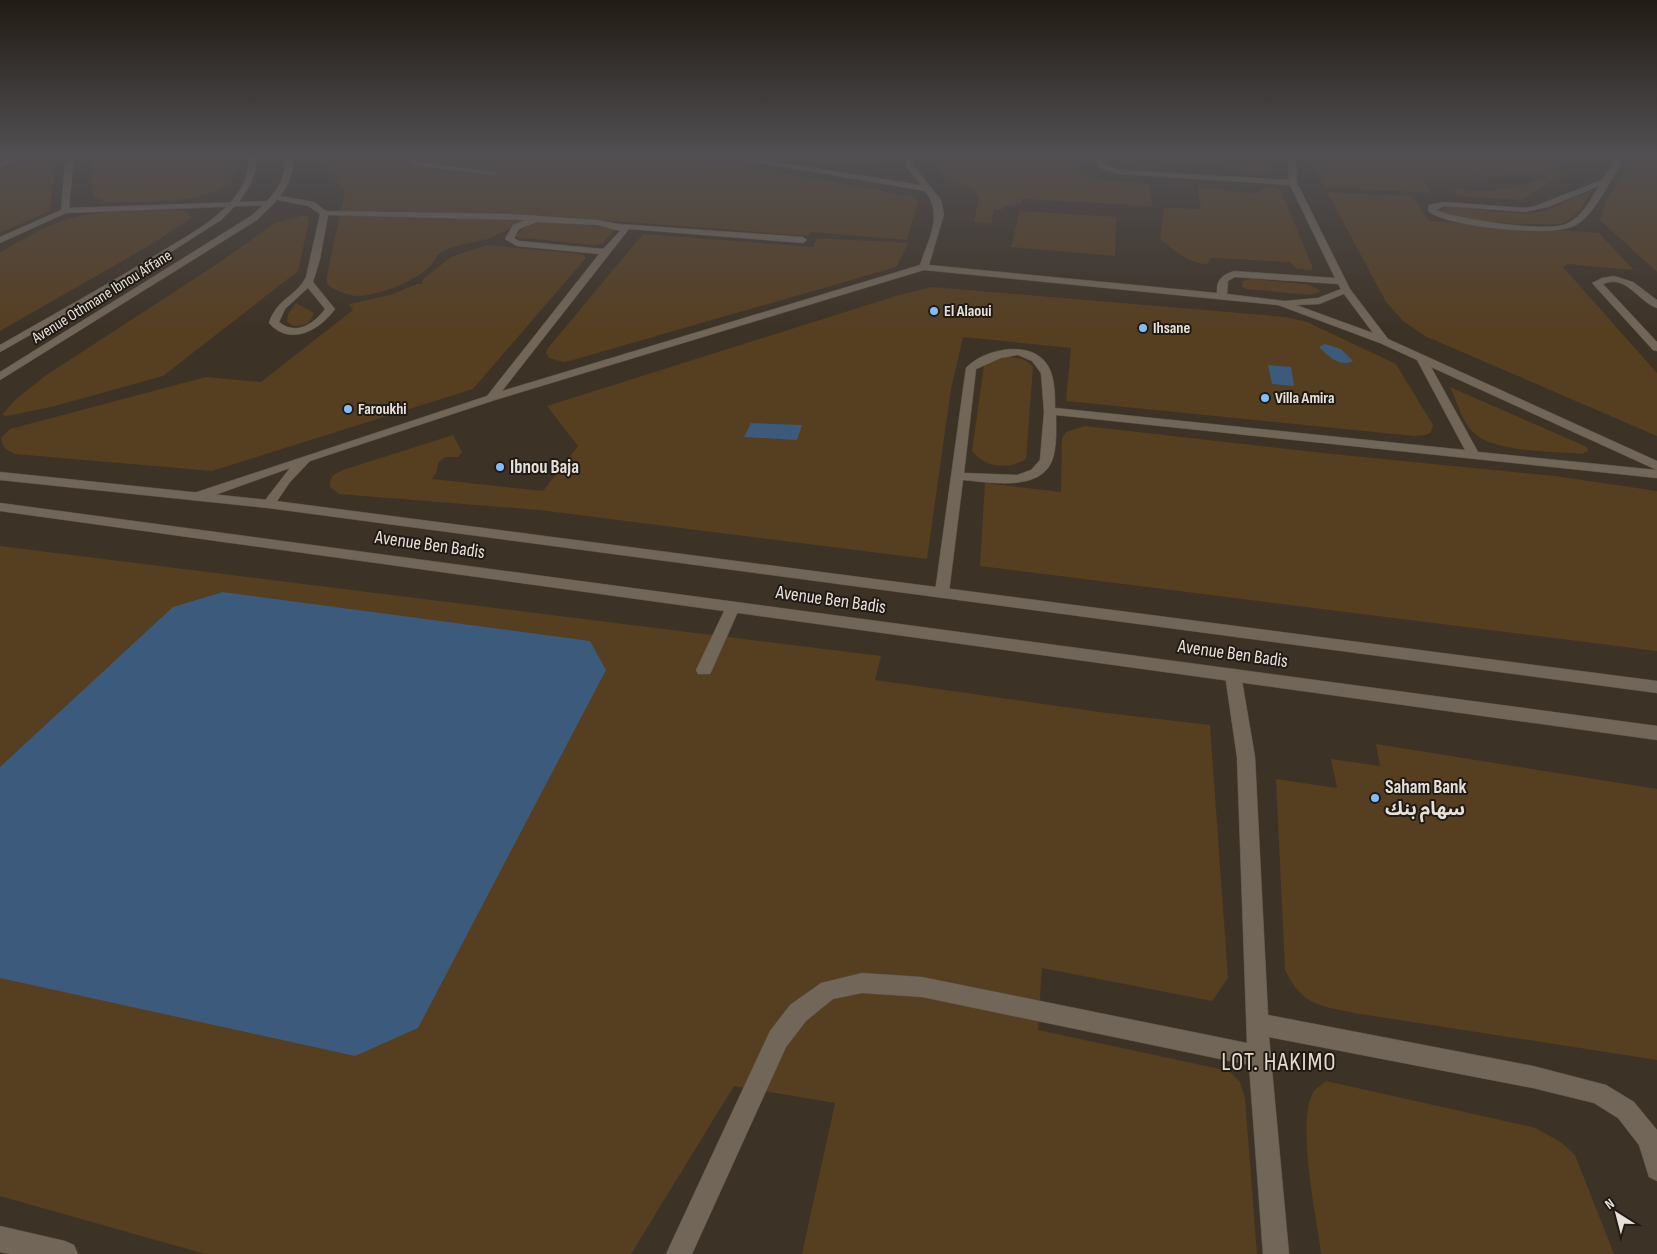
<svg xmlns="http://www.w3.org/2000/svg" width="1657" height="1254" viewBox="0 0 1657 1254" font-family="'Sofia Sans Condensed','Noto Sans Arabic',sans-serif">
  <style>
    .green { fill: #563e21 }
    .water { fill: #3c5a7b }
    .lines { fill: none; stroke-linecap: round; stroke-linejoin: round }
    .minor-casing { stroke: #5a5147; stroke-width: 1 }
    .secondary-casing { stroke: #5a5147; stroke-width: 1 }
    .minor { fill: #726658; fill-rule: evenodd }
    .secondary { fill: #726658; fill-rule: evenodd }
    .poi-dot { fill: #83bcfb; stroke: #201b15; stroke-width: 2 }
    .labels { text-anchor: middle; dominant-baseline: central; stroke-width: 4; stroke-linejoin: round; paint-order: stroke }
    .far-street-label { font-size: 16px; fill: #e7e0d8; stroke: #201b15 }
    .far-poi-label { font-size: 16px; font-weight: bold; fill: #e7e0d8; stroke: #201b15; text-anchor: start }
    .poi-label { font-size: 19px; font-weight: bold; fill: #e7e0d8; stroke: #201b15; text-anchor: start }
    .street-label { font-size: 19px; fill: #e7e0d8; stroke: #201b15 }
    .near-quarter-label { font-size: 25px; letter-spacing: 1px; fill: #e8dacb; stroke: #201b15 }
  </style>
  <rect width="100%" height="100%" fill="#3d3226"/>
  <!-- green -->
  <g class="green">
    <polygon points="41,153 56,153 50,211 0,233 0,169"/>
    <path d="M94,153H238V155L232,182C198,206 145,202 105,202L94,197L91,189Z"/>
    <path d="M321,153H666L911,196L918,201L907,240L810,232L808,236L539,215L488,239L452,247L437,255C431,277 379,296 357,296C347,295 336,291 328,285L326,280L345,191L327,170Z"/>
    <path d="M764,153H890C880,180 787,157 764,153Z"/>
    <polygon points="944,153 1079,153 1081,174 1091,175 1100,181 1148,184 1153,206 1022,199 1022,203 1004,206 1001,210 994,209 991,224 974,222 979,198 973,189 941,174 940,171"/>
    <path d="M1119,153L1267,155L1272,172C1260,177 1233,174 1223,167L1161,163L1159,168C1147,167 1128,170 1118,161Z"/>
    <path d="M1343,153H1542L1561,172H1567L1521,200L1458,196L1453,190C1484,191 1517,194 1544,175L1513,173L1486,178L1473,174L1470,176L1478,180L1423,179L1431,193L1324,187L1313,164Z"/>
    <polygon points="1637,153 1657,153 1657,272 1600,220 1606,201"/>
    <path d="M1198,188L1255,193L1268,187L1280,189L1313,268L1311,270L1297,269L1290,262L1211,258L1207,264C1191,265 1172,249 1160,239L1164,208L1201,209Z"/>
    <path d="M1592,191C1583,206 1576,219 1559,224C1536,225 1457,223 1441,211L1444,207H1452C1481,209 1514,216 1541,211C1560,208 1574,194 1592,191Z"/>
    <polygon points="1327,192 1412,196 1429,221 1599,233 1634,270 1567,264 1563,267 1657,373 1657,436 1425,336 1403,321 1386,302"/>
    <path d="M175,210L187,211L191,218L152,244L0,331V252C19,242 39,229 59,222C96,209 137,211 175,210Z"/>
    <polygon points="1020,211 1116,217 1115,256 1011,247"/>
    <polygon points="301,216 307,216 309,221 298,271 163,376 55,406 7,416 2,415 14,401 45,376 220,262 273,224"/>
    <polygon points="538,222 607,227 614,230 602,244 595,245 514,237 528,224"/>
    <polygon points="643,234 813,247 817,238 908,243 897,266 893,268 573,360 563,362 549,358 546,353 548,348"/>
    <path d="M487,245L582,254L586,258L473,389L212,471L15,454C6,450 3,448 1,438L10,429L206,377L261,382L353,310L349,304L390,295L417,284H422L423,279L451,257Z"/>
    <polygon points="1252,279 1306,284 1320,290 1319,292 1310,295 1248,289 1242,287 1243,281"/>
    <path d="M932,287L1286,317L1307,322L1396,364L1433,425L1431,432L1426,435L1414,436L1066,401L1071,348L963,337L951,389L927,559L539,510L339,494L330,487C329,475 336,473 346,469L453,435L462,452L458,457H445L438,463L437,471L432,479L543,491L578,446L547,406L899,295Z"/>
    <path d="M296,303L314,313C311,324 304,326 293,326L287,322L288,314Z"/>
    <path d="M1005,357C1017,357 1025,358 1033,367L1026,459C1008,470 985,468 972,451L984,365Z"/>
    <path d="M1450,387L1587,447L1588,451L1582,454C1554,451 1493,453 1473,432C1462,422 1457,401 1450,387Z"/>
    <polygon points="1085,426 1323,453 1555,476 1657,491 1657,651 980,566 985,483 1061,492 1062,438 1066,432"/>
    <polygon points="0,546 881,656 875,680 1107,713 1210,725 1228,978 1212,1001 1042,968 1038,1030 1229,1071 1240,1082 1245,1098 1257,1254 802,1254 835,1103 734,1086 631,1254 205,1254 0,1196"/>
    <path d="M1376,744L1657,789V1060L1354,1013C1318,1005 1303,1006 1285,970L1276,779L1337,788L1331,759L1380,766Z"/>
    <path d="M1326,1081L1536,1128L1562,1143L1575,1155L1614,1254H1321C1317,1218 1295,1120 1314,1091C1317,1087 1323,1084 1326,1081Z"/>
  </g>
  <!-- water -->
  <g class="water">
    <path d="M1325,344L1341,349L1353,361C1340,368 1328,356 1319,347Z"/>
    <polygon points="1268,365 1291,367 1294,386 1272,384"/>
    <polygon points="751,423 802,425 797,440 744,437"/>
    <polygon points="223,592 590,641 606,670 418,1028 355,1056 0,978 0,767 173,607"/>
  </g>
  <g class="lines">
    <!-- minor casing -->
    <g class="minor-casing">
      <g id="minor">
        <polygon points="23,153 33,153 0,167 0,162"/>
        <polygon points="66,153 74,153 69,208 271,201 275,203 271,205 66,213 0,243 0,237 61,210"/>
        <polygon points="406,153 414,153 411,158 415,161 498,173 494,175 413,165 403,158"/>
        <path d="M702,153H719L921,185L904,164L909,153H917L912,164L941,200L944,214L929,265L1217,293C1216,280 1222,275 1234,271L1335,278L1290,185L1119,174L1099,168L1095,153H1103L1105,165L1120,170L1289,180L1288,157L1264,153H1307L1295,157L1297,183L1350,289L1388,339L1657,461V470L1431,367L1478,452L1657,470V478L1056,415C1056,429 1057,444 1053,458C1042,493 990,482 963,480L949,592L942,597L937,595L935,592L966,368C984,348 1033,339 1048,366C1055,378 1055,395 1055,408L1465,450L1417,360L1380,343L1278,305L924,270L495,400L310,461L290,482L273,507H263L262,504L290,468L201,500H191L190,497L191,494L487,396L599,254L517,246L505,239L513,225L525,220L328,215L320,259L313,282L335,309C320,330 290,347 269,323C277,298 296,297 306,277L320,214L308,206L274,199V195L314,202L326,211L508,214L598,220L618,224L803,237L807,240L803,243L629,229L502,391L920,265C928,240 944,214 925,191ZM537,222L598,225L620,231L603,249L519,241L514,238L519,229ZM1235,277L1338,284L1341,289L1318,298L1285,301L1227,294L1228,281ZM308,288L325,309C314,324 296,336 279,322L285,309ZM1344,294L1373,333L1296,305L1319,304ZM1018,355L1032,361L1041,373L1044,412L1040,460L1031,470L1017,475L964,473L976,369L1001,358Z"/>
        <path d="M1608,153H1616L1621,164C1607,184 1597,212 1576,225C1556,238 1446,227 1428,211L1429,205L1444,202L1525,208L1535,206L1602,180L1613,164L1612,158ZM1599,186C1590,201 1582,217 1566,224C1547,233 1456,219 1436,210L1444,206L1525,212L1548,207Z"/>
        <path d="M1614,276L1633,282L1657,300V308C1638,302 1627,274 1603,284L1657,342V351L1653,350L1592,283L1602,278Z"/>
        <polygon points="733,602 740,607 712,670 710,674 698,674 696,670 726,607"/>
        <polygon points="1233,669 1239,671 1241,675 1255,757 1268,1015 1533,1066 1606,1085 1634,1102 1657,1130 1657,1181 1649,1177 1639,1145 1618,1118 1594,1103 1533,1088 1269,1037 1289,1254 1263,1254 1249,1065 922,997 862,993 833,999 806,1021 786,1047 692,1254 666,1254 770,1031 790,1005 821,983 862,973 922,977 1247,1043 1237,757 1225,675 1227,671"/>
        <polygon points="0,1226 65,1241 74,1245 78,1254 10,1254 0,1252"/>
      </g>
    </g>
    <!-- secondary casing -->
    <g class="secondary-casing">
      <g id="secondary">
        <path d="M249,153H257L255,172L250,185L239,202L221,220L127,280L0,352V345C52,315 105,286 156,255C186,236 220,220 240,190C248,179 248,166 249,153Z"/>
        <path d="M284,153H292C297,183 277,201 257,220L0,380V372L251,216C271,198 289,182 284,153Z"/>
        <polygon points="0,472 268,500 1657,681 1657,693 268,508 0,480"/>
        <polygon points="0,503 1657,726 1657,740 0,511"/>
      </g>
    </g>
    <!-- minor -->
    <use href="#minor" class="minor"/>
    <!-- secondary -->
    <use href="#secondary" class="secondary"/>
  </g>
  <!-- sky -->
  <linearGradient id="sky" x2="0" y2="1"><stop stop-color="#221c15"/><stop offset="0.47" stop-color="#514f52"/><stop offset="1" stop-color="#514f52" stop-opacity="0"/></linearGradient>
  <rect width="1657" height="329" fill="url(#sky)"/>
  <!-- markers -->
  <g class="poi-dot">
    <circle cx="934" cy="311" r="5"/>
    <circle cx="1143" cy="328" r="5"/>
    <circle cx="1265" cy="398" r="5"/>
    <circle cx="348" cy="409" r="5"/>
    <circle cx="500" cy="467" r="5"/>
    <circle cx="1375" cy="798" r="5"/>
  </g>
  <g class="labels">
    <!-- far-street labels -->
    <g class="far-street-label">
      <text transform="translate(102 297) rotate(-32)">Avenue Othmane Ibnou Affane</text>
    </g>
    <!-- far-poi labels -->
    <g class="far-poi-label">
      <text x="944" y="311">El Alaoui</text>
      <text x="1153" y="328">Ihsane</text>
      <text x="1275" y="398">Villa Amira</text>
      <text x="358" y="409">Faroukhi</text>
    </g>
    <!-- poi labels -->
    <g class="poi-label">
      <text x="510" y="467">Ibnou Baja</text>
      <text x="1385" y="787">Saham Bank<tspan x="1385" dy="22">سهام بنك</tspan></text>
    </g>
    <!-- street labels -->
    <g class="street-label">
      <text transform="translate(430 545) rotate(8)">Avenue Ben Badis</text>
      <text transform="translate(831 600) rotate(8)">Avenue Ben Badis</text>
      <text transform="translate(1233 654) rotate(8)">Avenue Ben Badis</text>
    </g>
    <!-- near-quarter labels -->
    <g class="near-quarter-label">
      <text x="1279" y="1062">LOT. HAKIMO</text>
    </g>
  </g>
  <!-- north arrow -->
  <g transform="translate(1617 1214) rotate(324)" stroke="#201b15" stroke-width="4" paint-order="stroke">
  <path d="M0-4L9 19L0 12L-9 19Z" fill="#e7e0d8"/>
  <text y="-8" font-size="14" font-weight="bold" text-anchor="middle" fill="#e7e0d8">N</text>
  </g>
</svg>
